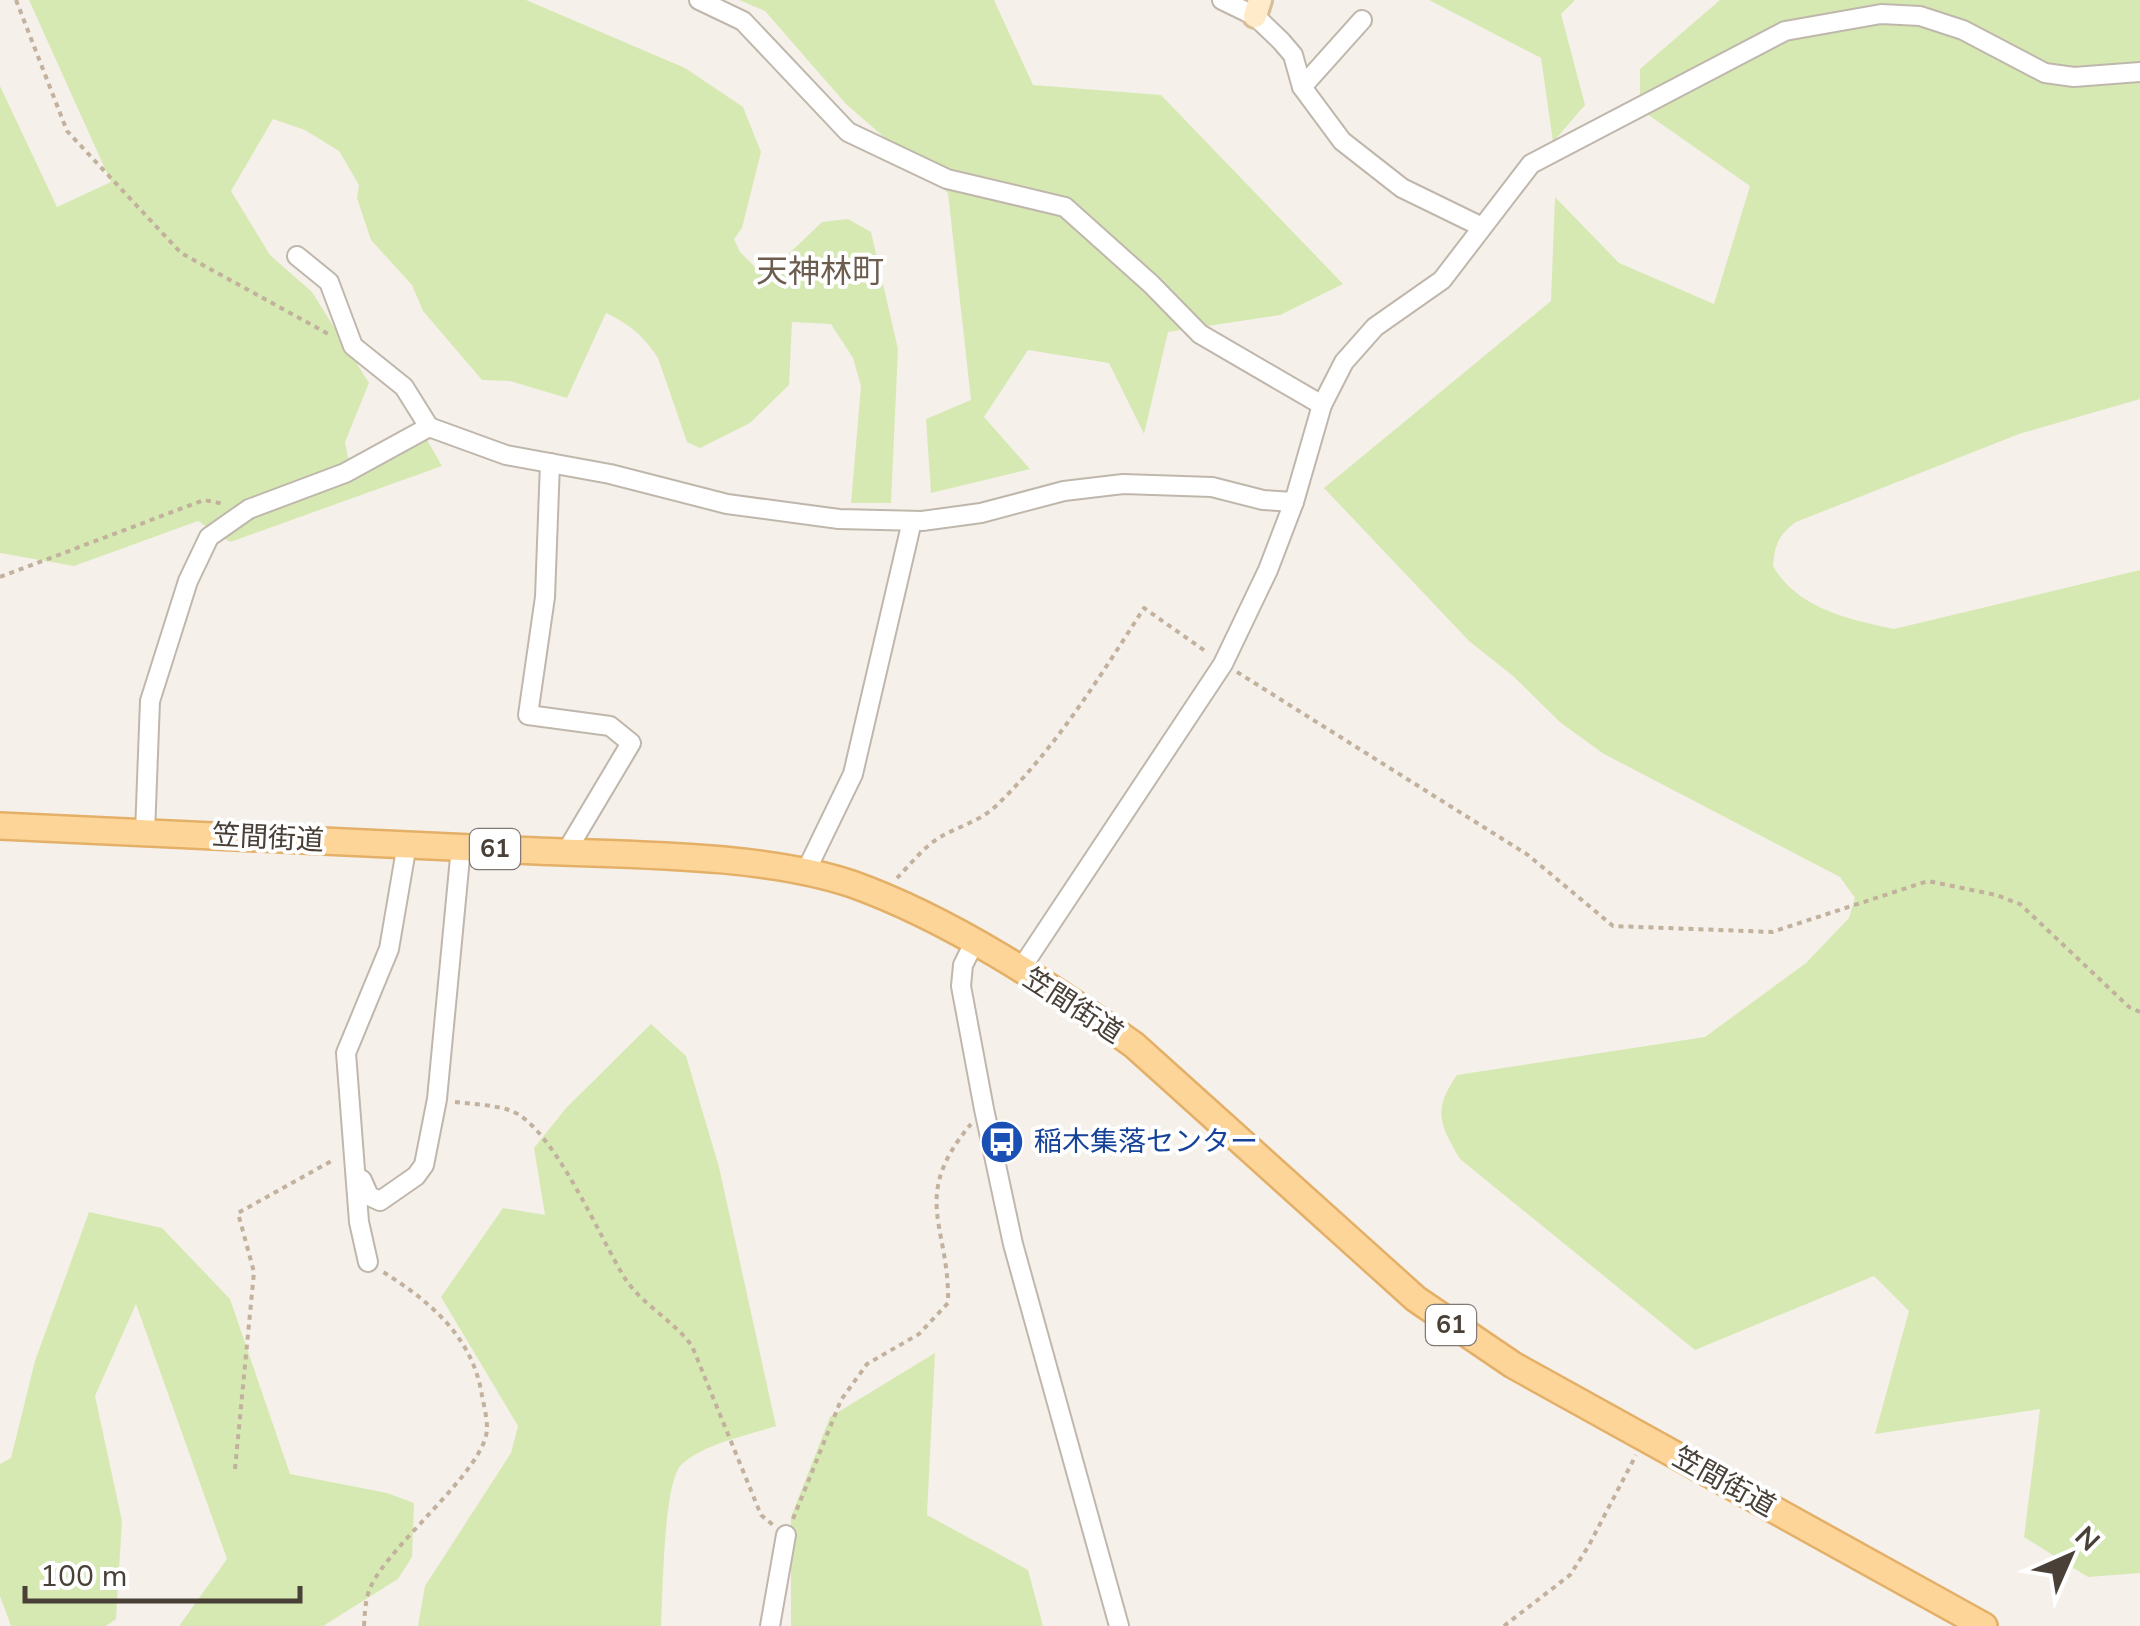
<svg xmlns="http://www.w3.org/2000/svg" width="2140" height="1626" viewBox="0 0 2140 1626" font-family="'Nunito Sans','Noto Sans JP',sans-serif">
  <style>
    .green { fill: #d7e9b3 }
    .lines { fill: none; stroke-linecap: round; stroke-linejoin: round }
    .street-casing { stroke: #c0b7ac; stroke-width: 22 }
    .secondary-casing { stroke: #d5be9a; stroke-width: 28 }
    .primary-casing { stroke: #e4b068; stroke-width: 30 }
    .path { stroke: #c2b19d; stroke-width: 4; stroke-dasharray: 5 5; stroke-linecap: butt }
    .street { stroke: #fff; stroke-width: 18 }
    .secondary { stroke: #ffebca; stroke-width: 22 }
    .primary { stroke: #fed599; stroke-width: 25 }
    .labels { text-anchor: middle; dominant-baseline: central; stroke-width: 8; stroke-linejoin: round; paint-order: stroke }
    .shield { fill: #fff; stroke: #807974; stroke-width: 2.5 }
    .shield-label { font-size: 25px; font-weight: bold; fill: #494038 }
    .street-label { font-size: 28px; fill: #494038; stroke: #fff }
    .transit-label { font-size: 28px; fill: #164399; stroke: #fff; text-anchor: start }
    .quarter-label { font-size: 32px; fill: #6c5d4f; stroke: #fff }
  </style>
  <rect width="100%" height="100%" fill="#f5f0ea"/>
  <!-- green -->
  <g class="green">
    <path d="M29,0H526L685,68L743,107L761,152L742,228L734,239L740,252L758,270H772L822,222L848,219L871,232L898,349L891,503H851L861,386L853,358L831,324L792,322L789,385L750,423L700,448L687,442L658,358C644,336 629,324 606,313L567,398L510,381L482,380L423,311L412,285L371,240L357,198L359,185L339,151L305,130L273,119L231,191L270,255L312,292L369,383L345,442L348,458L426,438L442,466L230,542L198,521L74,566L0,553V86L57,207L111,182Z"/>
    <polygon points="739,0 994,0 1033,85 1161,95 1343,284 1280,315 1168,332 1144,434 1109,363 1028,350 984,417 1030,469 931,493 926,419 971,400 948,193 846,104 765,11"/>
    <polygon points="1429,0 1575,0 1561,14 1585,105 1553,142 1541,58"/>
    <path d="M1720,0H2140V399L2019,434L1796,522C1778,535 1775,545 1773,566C1798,609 1848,619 1894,629L2140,570V1573L2088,1577L2024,1537L2040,1409L1875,1434L1909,1311L1874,1276L1695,1350L1460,1159C1440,1125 1432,1110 1457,1075L1705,1037L1806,963L1849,918L1855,898L1840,877L1604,754L1561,723L1513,676L1469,641L1324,488L1551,301L1555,197L1619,263L1714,304L1750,186L1640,109V69Z"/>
    <path d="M651,1024L686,1056L719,1167L776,1426C746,1436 706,1443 682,1464C663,1481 663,1596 661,1626H418L425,1586L511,1453L518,1426L441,1297L503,1208L545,1215L534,1148L567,1107Z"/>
    <polygon points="89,1212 162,1228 230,1299 290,1474 387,1493 414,1503 412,1557 398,1579 323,1626 179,1626 227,1559 136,1304 95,1396 122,1521 116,1619 106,1626 11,1626 0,1596 0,1464 11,1458 35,1361"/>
    <polygon points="935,1353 927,1515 1028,1570 1043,1626 791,1626 791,1517 830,1417"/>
  </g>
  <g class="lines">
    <!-- street casing -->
    <g class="street-casing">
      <g id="street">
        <polyline points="699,0 743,21 848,132 947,179 1065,207 1151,284 1200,334 1322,405"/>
        <polyline points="1222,0 1255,16 1281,41 1293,55 1302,87 1342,141 1402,188 1480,226"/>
        <polyline points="1302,87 1362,20"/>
        <polyline points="297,256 329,282 353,346 404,387 429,427"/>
        <polyline points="550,463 545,597 528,715 610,726 631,743 566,852"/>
        <polyline points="145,833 150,701 188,581 209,537 249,509 345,473 429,427 506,455 610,474 727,504 839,519 922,521 981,513 1064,491 1123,484 1212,487 1263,500 1294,502"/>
        <polyline points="805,873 853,774 912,521"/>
        <polyline points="974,943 963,965 961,986 984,1109 1013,1244 1119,1626"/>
        <polyline points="1020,970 1223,664 1268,570 1294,502 1322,405 1344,362 1375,327 1442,280 1531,164 1785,31 1881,14 1920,16 1963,30 2045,73 2074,77 2140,72"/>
        <polyline points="357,1177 362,1180 369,1196 380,1201 416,1176 424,1165 437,1099 461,847"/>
        <polyline points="368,1262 359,1222 346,1053 389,949 407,844"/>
        <polyline points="770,1626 786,1535"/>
      </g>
    </g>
    <!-- secondary casing -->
    <g class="secondary-casing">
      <polyline id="secondary" points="1255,16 1260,0"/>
    </g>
    <!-- primary casing -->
    <g class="primary-casing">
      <path id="primary" d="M0,826C179,834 358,842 537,851C632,855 763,854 852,884C950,919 1050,985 1134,1045L1416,1299L1513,1365L1984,1626"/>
    </g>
    <!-- path -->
    <g class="path">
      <polyline points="16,0 67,131 181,253 332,336"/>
      <polyline points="0,577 204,500 224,504"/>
      <polyline points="1237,672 1528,855 1613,926 1772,932 1928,881 1996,895 2020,904 2129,1007 2140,1012"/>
      <path d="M897,878C910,865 925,845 942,836C960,826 980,821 996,806C1056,748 1099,678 1144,608L1208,653"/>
      <path d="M455,1102C473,1104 493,1105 509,1110C553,1124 601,1241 626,1280C643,1305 674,1321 692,1346L761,1515L773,1525"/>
      <polyline points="235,1469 254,1272 238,1213 335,1159"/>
      <path d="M793,1519L841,1400L867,1364L919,1334L948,1303C950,1225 909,1198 971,1124"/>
      <path d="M364,1626C365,1613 365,1600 370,1588C391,1542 487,1469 487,1428C487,1416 483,1402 481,1390C470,1334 427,1299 380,1270"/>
      <polyline points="1504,1626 1570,1575 1588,1547 1636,1455"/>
    </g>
    <!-- street -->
    <use href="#street" class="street"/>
    <!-- secondary -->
    <use href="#secondary" class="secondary"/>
    <!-- primary -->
    <use href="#primary" class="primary"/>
  </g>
  <!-- icons -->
  <defs>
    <g id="bus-disc" transform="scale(2.25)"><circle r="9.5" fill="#1a4fb4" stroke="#fff"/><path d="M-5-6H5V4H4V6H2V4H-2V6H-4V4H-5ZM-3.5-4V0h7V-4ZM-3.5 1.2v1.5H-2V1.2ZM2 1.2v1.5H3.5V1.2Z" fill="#fff"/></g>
  </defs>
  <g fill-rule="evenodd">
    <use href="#bus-disc" x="1002" y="1142"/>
  </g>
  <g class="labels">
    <!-- shield labels -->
    <g class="shield">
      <rect x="470" y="829" width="50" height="40" rx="8"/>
      <rect x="1426" y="1305" width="50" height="40" rx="8"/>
    </g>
    <g class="shield-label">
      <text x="495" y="849">61</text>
      <text x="1451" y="1325">61</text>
    </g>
    <!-- street labels -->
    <g class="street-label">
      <text transform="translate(268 838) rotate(3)">笠間街道</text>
      <text transform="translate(1073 1006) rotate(33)">笠間街道</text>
      <text transform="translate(1724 1482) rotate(29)">笠間街道</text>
    </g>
    <!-- transit labels -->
    <g class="transit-label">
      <text x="1034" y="1142">稲木集落センター</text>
    </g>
    <!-- quarter labels -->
    <g class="quarter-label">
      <text x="820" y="271">天神林町</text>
    </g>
  </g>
  <!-- north arrow -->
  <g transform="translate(2070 1556) rotate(45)" stroke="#ffffff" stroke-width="8" paint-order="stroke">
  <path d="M0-8L18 38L0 25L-18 38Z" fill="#494038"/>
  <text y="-15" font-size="28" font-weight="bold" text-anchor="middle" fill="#494038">N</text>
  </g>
  <!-- scale -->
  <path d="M25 1586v15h275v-15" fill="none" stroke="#494038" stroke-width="5"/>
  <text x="40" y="1586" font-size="30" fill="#494038" stroke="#ffffff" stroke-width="8" paint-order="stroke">100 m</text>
</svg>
